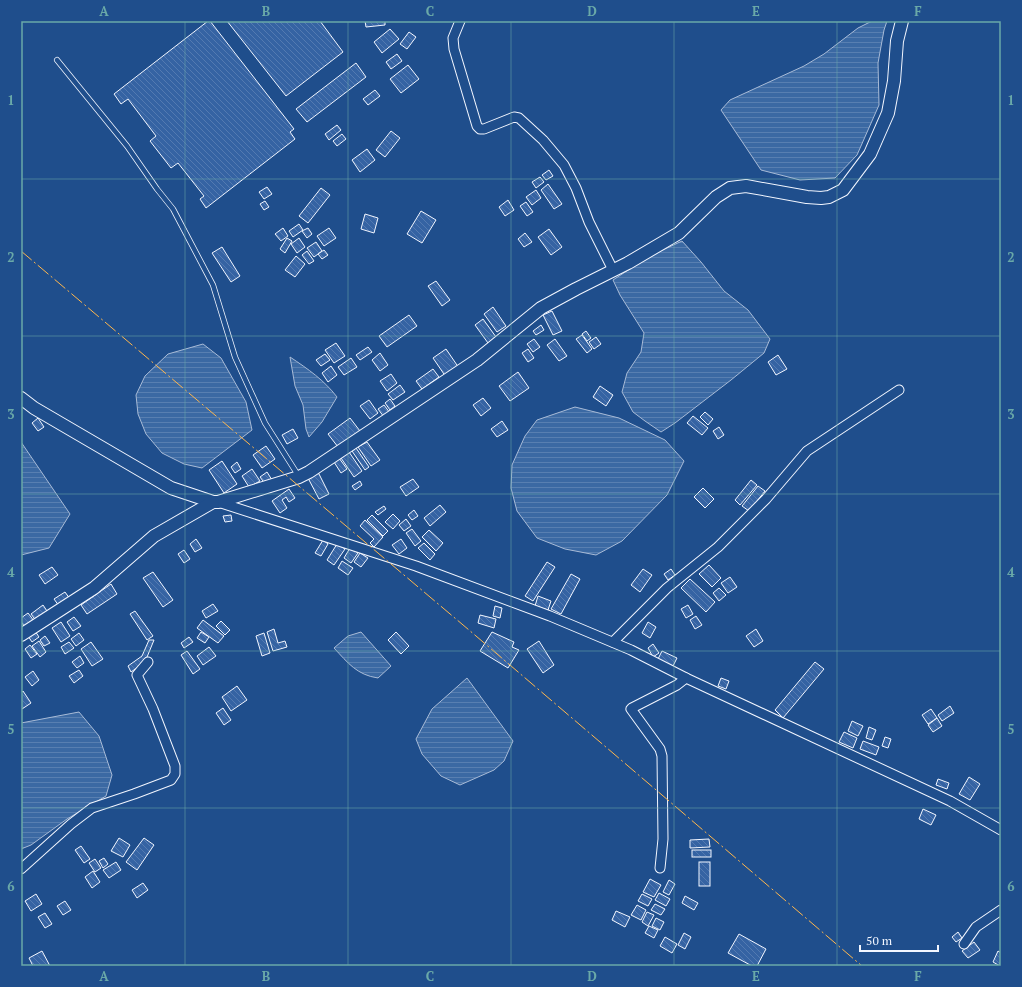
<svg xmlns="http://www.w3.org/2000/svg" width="1022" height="987" viewBox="0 0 1022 987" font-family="'PT Serif',serif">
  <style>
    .water { fill: url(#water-rules); stroke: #a8bbd7 }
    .building { fill: url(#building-back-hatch); stroke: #f2f6ff }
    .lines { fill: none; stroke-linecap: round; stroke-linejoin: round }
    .service-casing { stroke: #f2f6ff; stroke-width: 6 }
    .minor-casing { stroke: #f2f6ff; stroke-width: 11 }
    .tertiary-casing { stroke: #f2f6ff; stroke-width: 14 }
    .service { stroke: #1f4e8c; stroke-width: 4.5 }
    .minor { stroke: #1f4e8c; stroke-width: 9 }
    .tertiary { stroke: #1f4e8c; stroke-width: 12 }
    .power { stroke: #ffb74d; stroke-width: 1; stroke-dasharray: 14 3 2 3; stroke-linecap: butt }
    .grid { fill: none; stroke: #6aa9a8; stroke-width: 1; stroke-opacity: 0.55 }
    .neatline { fill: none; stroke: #6aa9a8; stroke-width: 1.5 }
    .grid-label { font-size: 13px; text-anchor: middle; font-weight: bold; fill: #6aa9a8 }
  </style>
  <defs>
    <pattern id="water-rules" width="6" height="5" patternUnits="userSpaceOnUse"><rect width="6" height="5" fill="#3b69a3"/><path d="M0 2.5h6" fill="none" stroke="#587fb1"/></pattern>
    <pattern id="building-back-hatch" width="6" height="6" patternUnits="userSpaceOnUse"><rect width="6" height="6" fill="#3563a3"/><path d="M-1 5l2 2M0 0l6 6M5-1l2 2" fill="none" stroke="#537ab1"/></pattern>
  </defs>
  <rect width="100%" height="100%" fill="#1f4e8c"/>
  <!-- water -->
  <g class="water">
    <polygon points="872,21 887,21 884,30 878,63 879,105 857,155 835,178 800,180 761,170 721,110 730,100 804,66 824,54 858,28"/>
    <polygon points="682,241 701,262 724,291 748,310 770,339 764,353 731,380 675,423 661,432 645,421 633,412 622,392 627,373 641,352 644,333 620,295 613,280 648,257"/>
    <polygon points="203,344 221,358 246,402 252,430 202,468 184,464 162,453 146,434 138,414 136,395 145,376 168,354"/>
    <path d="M290,357C308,369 324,380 337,397L322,422L309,437L306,429L303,405L295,386Z"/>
    <polygon points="575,407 619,418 665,440 684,461 667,495 622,541 596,555 565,549 537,538 517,511 511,488 512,465 525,436 537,420"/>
    <polygon points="21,442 70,514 49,548 21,555"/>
    <path d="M361,632L391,666L378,678C357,675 348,663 334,648L348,636Z"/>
    <polygon points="467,678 513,741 504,761 494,770 460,785 441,776 422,754 416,739 432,709"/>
    <polygon points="79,712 99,736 112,775 106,796 67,819 31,845 21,849 21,723"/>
  </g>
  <!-- building -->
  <g class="building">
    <polygon points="208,21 210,21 294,129 290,132 295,139 206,208 200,199 204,196 178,163 171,168 150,141 156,136 128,99 121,104 114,94"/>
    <polygon points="227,21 320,21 343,52 286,96"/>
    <polygon points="365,21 385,21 385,25 366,27"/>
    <polygon points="390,29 399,39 382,53 374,42"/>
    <polygon points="409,32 416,37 407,49 400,44"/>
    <polygon points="397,54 402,61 391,69 386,62"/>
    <polygon points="356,63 366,77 307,122 296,109"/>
    <polygon points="408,65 419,79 401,93 390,79"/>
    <polygon points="375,90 380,96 368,105 363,99"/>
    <polygon points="337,125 341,130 329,140 325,134"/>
    <polygon points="391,131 400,138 385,157 376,150"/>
    <polygon points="342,134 346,139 337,146 333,141"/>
    <polygon points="367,149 375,160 360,172 352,160"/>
    <polygon points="549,170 553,176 546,180 542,175"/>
    <polygon points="540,177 544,182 536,188 532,182"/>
    <polygon points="548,184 562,204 554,209 541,190"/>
    <polygon points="267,187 272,194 264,199 259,192"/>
    <polygon points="321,188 330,195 308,223 299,216"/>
    <polygon points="536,190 541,198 532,205 526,197"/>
    <polygon points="508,200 514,210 505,216 499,207"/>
    <polygon points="265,201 269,207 264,210 260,204"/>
    <polygon points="526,202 533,212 527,216 520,206"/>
    <polygon points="421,211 436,220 422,243 407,234"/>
    <polygon points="365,214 378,218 374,233 361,229"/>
    <polygon points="299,224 303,230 293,237 289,231"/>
    <polygon points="283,228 288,236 281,241 275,234"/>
    <polygon points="308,228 312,234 307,238 302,231"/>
    <polygon points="329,228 336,238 324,246 317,236"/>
    <polygon points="549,229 562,247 551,255 538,237"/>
    <polygon points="525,233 532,242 524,247 518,239"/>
    <polygon points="287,238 292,241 285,253 280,249"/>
    <polygon points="299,238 305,247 297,253 291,244"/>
    <polygon points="316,242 322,251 314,257 307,248"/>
    <polygon points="222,247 240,276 231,282 212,253"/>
    <polygon points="324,250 328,255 322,259 318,254"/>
    <polygon points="307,251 314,261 309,264 302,255"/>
    <polygon points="296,256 305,264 295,277 285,270"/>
    <polygon points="436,281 450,300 442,306 428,286"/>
    <polygon points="493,307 506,326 497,332 484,314"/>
    <polygon points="552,311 562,331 553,335 543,315"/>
    <polygon points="409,315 417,326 387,347 379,336"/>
    <polygon points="483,319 496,337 488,343 475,325"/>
    <polygon points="541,325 544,330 536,335 533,331"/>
    <polygon points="586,331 591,338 587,341 582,334"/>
    <polygon points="582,335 592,349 587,353 576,339"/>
    <polygon points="596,337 601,344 594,349 589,342"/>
    <polygon points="534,339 540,347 533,352 527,344"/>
    <polygon points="555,339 567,356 559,361 547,345"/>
    <polygon points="336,343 345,356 334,363 325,350"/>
    <polygon points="368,347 372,352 360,360 356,355"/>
    <polygon points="446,349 459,368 446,377 433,358"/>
    <polygon points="528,349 534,358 528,362 522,353"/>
    <polygon points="380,353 388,365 380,371 372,360"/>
    <polygon points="325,354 330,360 321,366 316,360"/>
    <polygon points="778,355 787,369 776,375 768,362"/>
    <polygon points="351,358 357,367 344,375 338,367"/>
    <polygon points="331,366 337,375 328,382 322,373"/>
    <polygon points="433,369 439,377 422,389 416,381"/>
    <polygon points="518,372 529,388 510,401 499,386"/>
    <polygon points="391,374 397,383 387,391 380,381"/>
    <polygon points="400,385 405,392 393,400 388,394"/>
    <polygon points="600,386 613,395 606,406 593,397"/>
    <polygon points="483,398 491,408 481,416 473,405"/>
    <polygon points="390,399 395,406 390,410 385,403"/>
    <polygon points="369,400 378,413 370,419 360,406"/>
    <polygon points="384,405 390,413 384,417 378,409"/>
    <polygon points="705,412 713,419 708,425 700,417"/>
    <polygon points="693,416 708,428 702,435 687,423"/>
    <polygon points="38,418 44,427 38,431 32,423"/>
    <polygon points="350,418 360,431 338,447 328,434"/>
    <polygon points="502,421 508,430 497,437 491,429"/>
    <polygon points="719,427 724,435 718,439 713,431"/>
    <polygon points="293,429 298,438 287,444 282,435"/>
    <polygon points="367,442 380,460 371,466 358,447"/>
    <polygon points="266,446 275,459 262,468 253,455"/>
    <polygon points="356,448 369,467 365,470 352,451"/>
    <polygon points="349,452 362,471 354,477 341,458"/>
    <polygon points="339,458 347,469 341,473 334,462"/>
    <polygon points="222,461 237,484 224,493 209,470"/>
    <polygon points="237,462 241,469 235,473 231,467"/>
    <polygon points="252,469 260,481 249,487 242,476"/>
    <polygon points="267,472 272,480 266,485 260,477"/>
    <polygon points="318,472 329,494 319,499 308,478"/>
    <polygon points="413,479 419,487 406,496 400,487"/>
    <polygon points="751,480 757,485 740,505 735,500"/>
    <polygon points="360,481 362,485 355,490 352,486"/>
    <polygon points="758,486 765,491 749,511 742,506"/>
    <polygon points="703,488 714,499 705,508 694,497"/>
    <polygon points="289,489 295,498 289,502 286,497 282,500 287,508 280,513 272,501"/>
    <polygon points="440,505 446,512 430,526 424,518"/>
    <polygon points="384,506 386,509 378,515 375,512"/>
    <polygon points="414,510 418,516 412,520 408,515"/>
    <polygon points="393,514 400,521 393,529 385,522"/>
    <polygon points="231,515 232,521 225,522 223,516"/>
    <polygon points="372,515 388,531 383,536 367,520"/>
    <polygon points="406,519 411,526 404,531 399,525"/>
    <polygon points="365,520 383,537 374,547 370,543 374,539 360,526"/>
    <polygon points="412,529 421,541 415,546 406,533"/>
    <polygon points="429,530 443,543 436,551 422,537"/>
    <polygon points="196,539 202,548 195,552 190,544"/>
    <polygon points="401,539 407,548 399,554 392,545"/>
    <polygon points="323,540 328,544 321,556 315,553"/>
    <polygon points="424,543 435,554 430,560 418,548"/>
    <polygon points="337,544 345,549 334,565 327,560"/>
    <polygon points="350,548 358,553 351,563 344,558"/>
    <polygon points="184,550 190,559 184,563 178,554"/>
    <polygon points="360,553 368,558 361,567 354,562"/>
    <polygon points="342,561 353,568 348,575 338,568"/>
    <polygon points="547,562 555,567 533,601 525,596"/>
    <polygon points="709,565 721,578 712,587 699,574"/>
    <polygon points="52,567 58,575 45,584 39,575"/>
    <polygon points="643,569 652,575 640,592 631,585"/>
    <polygon points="671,569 675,575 668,580 664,574"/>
    <polygon points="153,572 173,600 163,607 143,578"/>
    <polygon points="571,574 580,579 561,614 551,609"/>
    <polygon points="730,577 737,587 728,593 721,583"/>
    <polygon points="690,579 715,602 706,612 681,588"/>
    <polygon points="111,584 117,594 87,614 81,605"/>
    <polygon points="719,588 726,595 719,601 713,593"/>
    <polygon points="65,592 70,599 59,606 54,599"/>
    <polygon points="538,596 551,601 548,610 535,606"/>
    <polygon points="213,604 218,611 206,618 202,611"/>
    <polygon points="43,605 49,614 37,622 31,614"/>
    <polygon points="688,605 693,614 686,618 681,609"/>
    <polygon points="495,606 502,608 500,618 493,616"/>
    <polygon points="135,611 153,636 147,640 130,614"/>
    <polygon points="28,613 34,621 25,627 21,622 21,618"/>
    <polygon points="480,615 496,619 494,628 478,623"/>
    <polygon points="696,616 702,625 695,629 690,620"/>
    <polygon points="74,617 81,626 73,631 67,622"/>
    <polygon points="203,620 224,636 218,643 197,628"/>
    <polygon points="221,621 230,630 225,635 216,626"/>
    <polygon points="61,622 70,636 61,642 52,628"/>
    <polygon points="648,622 656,627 650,638 642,633"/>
    <polygon points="33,628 39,637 32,642 26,633"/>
    <polygon points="274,629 278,643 285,641 287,647 273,651 267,632"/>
    <polygon points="756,629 763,641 754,647 746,636"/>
    <polygon points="201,632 209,637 205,643 197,638"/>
    <polygon points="396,632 409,646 401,654 388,640"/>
    <polygon points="492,632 514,642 512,647 519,650 508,668 480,651"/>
    <polygon points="79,633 84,640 76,646 71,639"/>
    <polygon points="264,633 270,653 262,656 256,636"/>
    <polygon points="45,636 50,643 44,646 40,640"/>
    <polygon points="189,637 193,642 184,648 181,643"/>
    <polygon points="149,640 154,640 145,662 131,672 128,666 142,656"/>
    <polygon points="39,641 46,652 40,657 32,646"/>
    <polygon points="539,641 554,665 543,673 527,649"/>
    <polygon points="69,642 74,648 65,654 61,647"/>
    <polygon points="91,642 103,659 92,666 81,649"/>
    <polygon points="653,644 659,653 653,657 648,648"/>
    <polygon points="30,645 37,654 31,658 25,649"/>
    <polygon points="209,647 216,656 203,665 197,656"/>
    <polygon points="187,651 200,669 193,674 181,655"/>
    <polygon points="662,651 677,658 673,666 658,659"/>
    <polygon points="80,656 84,663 77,668 72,662"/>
    <polygon points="815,662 824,669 783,718 775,710"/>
    <polygon points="79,670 83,676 74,683 69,676"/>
    <polygon points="33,671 39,680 32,686 25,677"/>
    <polygon points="721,678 729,681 726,689 718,686"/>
    <polygon points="237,686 247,700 231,711 222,697"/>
    <polygon points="23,691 31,703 22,709 21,707 21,693"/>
    <polygon points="950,706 954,713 942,721 938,715"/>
    <polygon points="223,708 231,720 224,725 216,713"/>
    <polygon points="931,709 937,718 928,724 922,715"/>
    <polygon points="937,718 942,726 933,732 928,725"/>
    <polygon points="852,721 863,726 858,736 848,731"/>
    <polygon points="869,727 876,730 872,740 866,738"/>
    <polygon points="844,732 857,738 853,748 839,742"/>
    <polygon points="885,737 891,739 888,748 882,746"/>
    <polygon points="863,741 879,747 876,755 860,749"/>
    <polygon points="969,777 980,784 970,800 959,794"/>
    <polygon points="938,779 949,783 947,789 936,785"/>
    <polygon points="923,809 936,815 931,825 919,819"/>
    <polygon points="119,838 130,845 123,857 111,851"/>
    <polygon points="144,838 154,845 137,870 126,862"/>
    <polygon points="709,839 710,847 690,848 690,840"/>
    <polygon points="81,846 90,859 84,863 75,850"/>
    <rect x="692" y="850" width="19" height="7"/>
    <polygon points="104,858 108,864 103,868 99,861"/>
    <polygon points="95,859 101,868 95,872 89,863"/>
    <polygon points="116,862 121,870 109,878 103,870"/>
    <rect x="699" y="862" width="11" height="24"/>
    <polygon points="93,871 100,882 92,888 85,877"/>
    <polygon points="650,879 661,885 654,897 643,892"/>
    <polygon points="669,880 675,884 669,895 663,892"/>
    <polygon points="143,883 148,890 137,898 132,890"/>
    <polygon points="659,893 670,899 666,906 655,900"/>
    <polygon points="36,894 42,904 31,911 25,901"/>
    <polygon points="642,894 652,899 648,906 638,901"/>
    <polygon points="685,896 698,903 694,910 682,903"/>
    <polygon points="65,901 71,910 63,915 57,906"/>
    <polygon points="655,904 665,909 661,915 651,910"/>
    <polygon points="637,905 646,910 641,920 631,915"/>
    <polygon points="616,911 630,917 625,927 612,920"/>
    <polygon points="647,912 654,915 648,926 642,922"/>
    <polygon points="45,913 52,924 45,928 38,917"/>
    <polygon points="656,918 664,922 660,930 652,926"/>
    <polygon points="649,926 658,930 654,938 645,933"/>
    <polygon points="958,932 962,938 956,942 952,937"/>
    <polygon points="684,933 691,937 685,949 678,945"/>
    <polygon points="739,934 766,949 757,966 752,966 728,953"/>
    <polygon points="665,937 677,944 672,953 660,946"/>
    <polygon points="974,942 980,950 968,958 962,951"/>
    <polygon points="42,951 50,966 33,966 29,958"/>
    <polygon points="998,951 1001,953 1000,966 993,962"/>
  </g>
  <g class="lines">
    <!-- service casing -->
    <g class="service-casing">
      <polyline id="service" points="57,60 127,146 157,189 173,209 213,285 235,357 265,423 298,475"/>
    </g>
    <!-- minor casing -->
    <g class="minor-casing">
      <g id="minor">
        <polyline points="460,21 453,38 454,49 477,126 480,129 484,129 514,117 519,118 543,140 564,165 576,188 589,222 613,270"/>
        <polyline points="218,502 416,566 550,616 631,650 686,678 950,801 1001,830"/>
        <polyline points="613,642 667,588 718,547 766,499 807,451 899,390"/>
        <polyline points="660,868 663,839 662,756 660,749 631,709 632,708 677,685 686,678"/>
        <polyline points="21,869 71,824 92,808 134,794 171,780 175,774 175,766 153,709 137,675 148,662"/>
        <polyline points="964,944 976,927 1001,910"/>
      </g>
    </g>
    <!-- tertiary casing -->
    <g class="tertiary-casing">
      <g id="tertiary">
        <polyline points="21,398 34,408 171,488 213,502 218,502 299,477 309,472 477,360 541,308 576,289 628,263 679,233 716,197 730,188 746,186 807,197 821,198 829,197 843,190 870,154 888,113 894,81 897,41 902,21"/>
        <polyline points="21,635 94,588 154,536 213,502"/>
      </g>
    </g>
    <!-- service -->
    <use href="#service" class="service"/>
    <!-- minor -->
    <use href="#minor" class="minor"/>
    <!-- tertiary -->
    <use href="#tertiary" class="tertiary"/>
    <!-- power -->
    <polyline class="power" points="21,251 469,630 862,966"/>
  </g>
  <!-- grid -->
  <path class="grid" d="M185,21V966M348,21V966M511,21V966M674,21V966M837,21V966M21,179H1001M21,336H1001M21,494H1001M21,651H1001M21,808H1001"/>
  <!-- border -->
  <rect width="1022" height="987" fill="none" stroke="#1f4e8c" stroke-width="44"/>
  <!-- scale -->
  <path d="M860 945v6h78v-6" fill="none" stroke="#f2f6ff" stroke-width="2"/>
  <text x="866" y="945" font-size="12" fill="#f2f6ff" stroke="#1f4e8c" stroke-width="3" paint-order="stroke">50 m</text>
  <rect x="22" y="22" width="978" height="943" class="neatline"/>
  <g class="grid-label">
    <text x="104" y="16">A</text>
    <text x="266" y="16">B</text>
    <text x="430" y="16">C</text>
    <text x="592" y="16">D</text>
    <text x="756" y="16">E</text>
    <text x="918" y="16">F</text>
    <text x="11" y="105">1</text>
    <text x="1011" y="105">1</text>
    <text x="11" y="262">2</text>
    <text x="1011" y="262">2</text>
    <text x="11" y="419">3</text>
    <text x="1011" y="419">3</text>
    <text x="11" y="577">4</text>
    <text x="1011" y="577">4</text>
    <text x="11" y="734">5</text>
    <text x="1011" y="734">5</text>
    <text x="11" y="891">6</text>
    <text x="1011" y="891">6</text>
    <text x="104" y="981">A</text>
    <text x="266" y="981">B</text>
    <text x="430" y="981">C</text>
    <text x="592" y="981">D</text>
    <text x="756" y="981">E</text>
    <text x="918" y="981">F</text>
  </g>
</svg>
